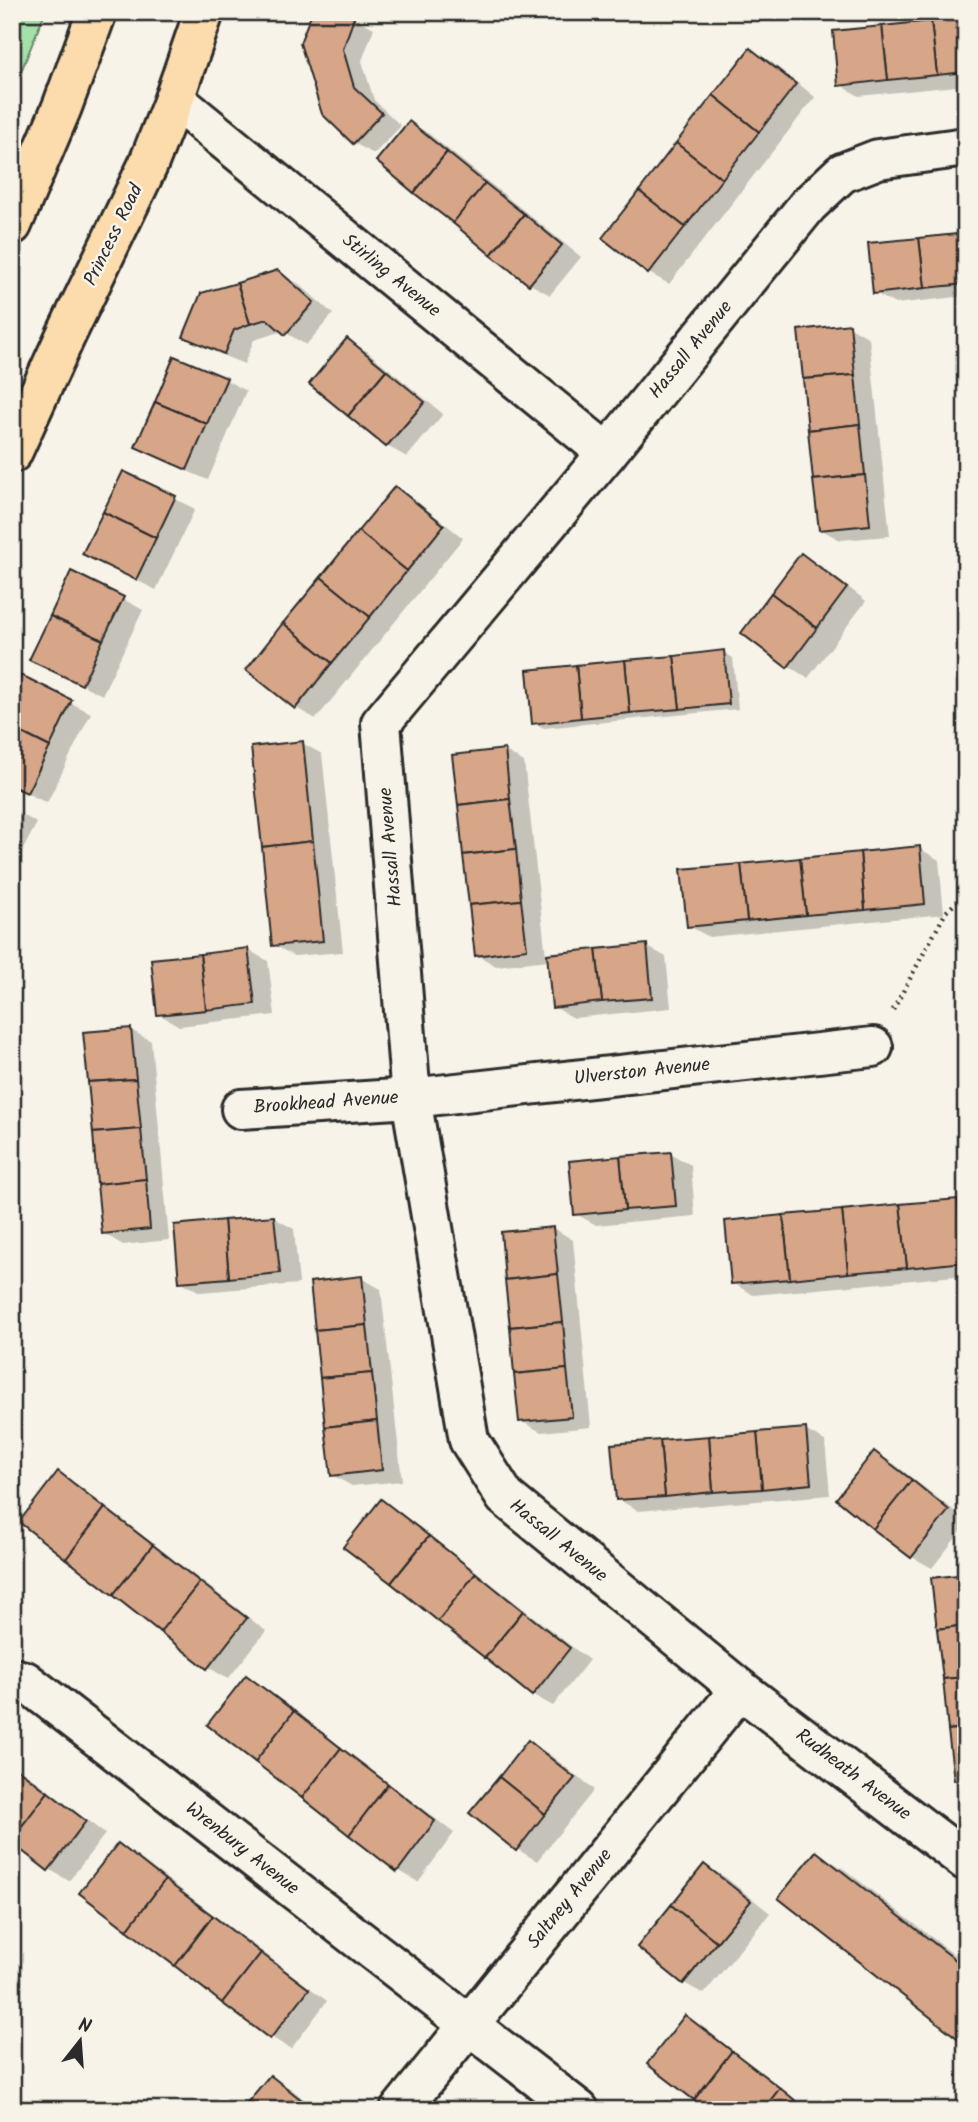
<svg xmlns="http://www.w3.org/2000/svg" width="978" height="2122" viewBox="0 0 978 2122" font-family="Kalam,sans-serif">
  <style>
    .green { fill: #a3e1a8; stroke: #67866a; stroke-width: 2 }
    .shadow { fill: #0003 }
    .building { fill: #d7a689; stroke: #2b2b2b; stroke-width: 2 }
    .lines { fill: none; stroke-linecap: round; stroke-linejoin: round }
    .minor-casing { stroke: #2b2b2b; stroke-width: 44 }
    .highway-casing { stroke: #2b2b2b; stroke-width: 44 }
    .path { stroke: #2b2b2b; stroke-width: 4.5; stroke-dasharray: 2 5; stroke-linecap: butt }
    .minor { stroke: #f7f3e8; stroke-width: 38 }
    .highway { stroke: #fcdcac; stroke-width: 38 }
    .labels { text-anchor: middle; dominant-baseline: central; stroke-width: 5; stroke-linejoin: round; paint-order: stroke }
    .street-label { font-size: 19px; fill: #2b2b2b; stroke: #f7f3e8 }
  </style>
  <rect width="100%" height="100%" fill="#f7f3e8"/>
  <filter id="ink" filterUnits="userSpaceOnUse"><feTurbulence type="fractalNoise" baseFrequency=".0143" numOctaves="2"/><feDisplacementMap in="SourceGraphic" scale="14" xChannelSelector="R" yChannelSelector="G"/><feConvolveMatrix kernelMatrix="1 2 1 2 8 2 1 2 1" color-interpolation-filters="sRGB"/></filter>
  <g filter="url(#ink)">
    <!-- green -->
    <polygon class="green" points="12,12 45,12 12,94"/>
    <!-- shadow -->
    <g class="shadow">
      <polygon points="342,12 374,28 362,61 374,100 401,126 374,154 354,143 323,113"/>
      <polygon points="966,19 966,85 859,96 839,84"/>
      <polygon points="751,50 770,61 815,97 669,284 649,273 604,238"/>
      <polygon points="409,123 429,134 581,257 550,295 530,284 378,161"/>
      <polygon points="966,235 966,296 895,304 875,293"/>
      <polygon points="278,272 299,284 333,314 306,345 283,331 254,340 244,364 205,348 185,337"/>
      <polygon points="849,326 869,338 890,536 840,540 820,529"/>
      <polygon points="348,340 368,352 443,414 407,457 387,446 312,384"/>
      <polygon points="226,380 246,391 208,480 157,458 137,446"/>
      <polygon points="124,473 195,509 156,590 84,554"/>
      <polygon points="395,488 415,500 463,538 316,719 296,708"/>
      <polygon points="801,555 821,566 866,601 808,678 788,666"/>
      <polygon points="123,599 143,610 102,695 32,659"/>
      <polygon points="723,652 733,658 738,709 544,728 534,723"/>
      <polygon points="21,678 91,713 47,803 12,786"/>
      <polygon points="302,743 322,754 343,952 294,956 274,945"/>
      <polygon points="504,750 524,762 546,956 646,946 666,957 671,1008 574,1018 554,1007 549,960 496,966 476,954"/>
      <polygon points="12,809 37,823 12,870"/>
      <polygon points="919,848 939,860 944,914 709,937 689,926"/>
      <polygon points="248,950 268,961 275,1015 179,1026 159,1014"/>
      <polygon points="131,1030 151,1041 169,1240 123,1245 103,1233"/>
      <polygon points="671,1154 691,1165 695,1216 596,1225 576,1214"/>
      <polygon points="958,1200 966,1205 966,1275 753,1295 733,1283"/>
      <polygon points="274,1218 294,1229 299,1284 200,1292 180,1281"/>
      <polygon points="553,1228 573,1240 591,1427 541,1432 521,1421"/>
      <polygon points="361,1278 381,1289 402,1481 352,1486 332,1475"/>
      <polygon points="805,1430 825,1441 830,1495 638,1511 618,1499"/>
      <polygon points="875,1453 894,1464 966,1520 966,1525 932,1568 912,1557"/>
      <polygon points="59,1474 78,1485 266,1631 228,1679 208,1667"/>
      <polygon points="12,1484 17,1516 12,1517"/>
      <polygon points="382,1501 401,1513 589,1660 553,1706 533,1695 346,1546"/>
      <polygon points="966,1576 966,1785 955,1779"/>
      <polygon points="247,1678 266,1689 454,1833 418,1882 398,1870"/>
      <polygon points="529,1743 549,1754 594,1790 537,1861 517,1849"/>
      <polygon points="12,1766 30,1776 105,1834 69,1881 49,1869"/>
      <polygon points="118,1845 138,1857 327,2001 291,2049 271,2037"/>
      <polygon points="816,1853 844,1869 966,1964 966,2042"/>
      <polygon points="705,1866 725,1877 770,1913 704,1994 684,1983 640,1947"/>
      <polygon points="685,2018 705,2029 809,2110 709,2110"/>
      <polygon points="270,2077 290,2088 317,2110 244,2110"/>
    </g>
    <!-- building -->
    <g class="building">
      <polygon points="312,12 347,12 355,15 343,49 354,87 382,113 353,144 322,114 300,43"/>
      <polygon points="966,17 966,72 937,75 931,21"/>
      <polygon points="931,21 937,75 888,80 882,26"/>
      <polygon points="882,26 888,80 838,86 833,31"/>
      <polygon points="750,48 796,84 759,132 713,95"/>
      <polygon points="713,95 759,132 722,179 676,143"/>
      <polygon points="409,121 447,152 414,193 376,161"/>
      <polygon points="676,143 722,179 685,227 639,191"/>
      <polygon points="447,152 485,183 453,223 414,193"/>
      <polygon points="485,183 524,214 491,255 453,223"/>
      <polygon points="639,191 685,227 648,274 602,238"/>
      <polygon points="524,214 562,245 529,285 491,255"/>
      <polygon points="966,233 966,284 925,288 919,238"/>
      <polygon points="919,238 925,288 873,294 868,243"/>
      <polygon points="278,270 314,302 285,335 267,319 250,324 237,283"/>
      <polygon points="237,283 250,324 234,330 224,354 183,337 201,293"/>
      <polygon points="850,324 855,375 803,379 798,330"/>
      <polygon points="347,338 386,370 348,416 309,384"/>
      <polygon points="174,356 227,378 207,424 155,402"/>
      <polygon points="386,370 425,402 386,447 348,416"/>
      <polygon points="855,375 860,424 808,430 803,379"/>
      <polygon points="155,402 207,424 187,470 135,447"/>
      <polygon points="860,424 865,475 813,480 808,430"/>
      <polygon points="123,471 176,496 156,538 103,512"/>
      <polygon points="865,475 870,525 819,530 813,480"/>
      <polygon points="395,486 444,525 407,571 358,531"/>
      <polygon points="103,512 156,538 136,580 82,554"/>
      <polygon points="358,531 407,571 370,617 321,577"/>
      <polygon points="801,553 847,588 817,628 771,593"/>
      <polygon points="71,571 124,597 103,640 50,616"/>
      <polygon points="321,577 370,617 332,663 283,623"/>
      <polygon points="771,593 817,628 787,668 741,633"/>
      <polygon points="50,616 103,640 82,685 29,660"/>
      <polygon points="283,623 332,663 295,709 246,670"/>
      <polygon points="724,650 729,704 680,709 674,656"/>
      <polygon points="674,656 680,709 630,713 625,660"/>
      <polygon points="625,660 630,713 581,718 576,665"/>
      <polygon points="576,665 581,718 532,724 527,670"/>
      <polygon points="21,675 72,700 50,747 12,728 12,692"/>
      <polygon points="12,728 50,747 27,793 12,786"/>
      <polygon points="303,741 313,841 262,847 251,747"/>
      <polygon points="505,749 510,799 458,805 452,755"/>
      <polygon points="510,799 516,849 463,855 458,805"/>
      <polygon points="313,841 323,941 272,946 262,847"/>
      <polygon points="920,846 925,904 865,910 860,852"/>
      <polygon points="516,849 521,900 469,905 463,855"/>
      <polygon points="860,852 865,910 806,915 800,858"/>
      <polygon points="800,858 806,915 747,921 741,864"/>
      <polygon points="741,864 747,921 687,927 681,869"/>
      <polygon points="521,900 527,949 475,956 469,905"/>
      <polygon points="966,924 966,982 960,925"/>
      <polygon points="647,944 652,998 602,1002 596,949"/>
      <polygon points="248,948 255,1004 206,1010 200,954"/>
      <polygon points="596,949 602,1002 552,1008 547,954"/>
      <polygon points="200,954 206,1010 157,1015 151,959"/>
      <polygon points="131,1028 136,1079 88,1082 83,1032"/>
      <polygon points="136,1079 141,1129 93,1133 88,1082"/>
      <polygon points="141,1129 146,1179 97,1184 93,1133"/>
      <polygon points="671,1152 676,1206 625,1210 620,1156"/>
      <polygon points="620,1156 625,1210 574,1215 569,1161"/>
      <polygon points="146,1179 150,1229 102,1234 97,1184"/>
      <polygon points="958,1199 964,1262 907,1268 900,1204"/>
      <polygon points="900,1204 907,1268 848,1273 842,1210"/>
      <polygon points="842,1210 848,1273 790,1279 783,1215"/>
      <polygon points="783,1215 790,1279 731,1284 725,1221"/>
      <polygon points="274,1216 280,1273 229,1278 224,1220"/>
      <polygon points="224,1220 229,1278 179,1282 174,1225"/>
      <polygon points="553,1227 558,1274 505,1280 501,1232"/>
      <polygon points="558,1274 563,1322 510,1327 505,1280"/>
      <polygon points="362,1276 367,1325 315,1330 310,1282"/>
      <polygon points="563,1322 567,1369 514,1374 510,1327"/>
      <polygon points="367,1325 372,1373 320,1378 315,1330"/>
      <polygon points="567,1369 572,1417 519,1422 514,1374"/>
      <polygon points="372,1373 377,1421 325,1427 320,1378"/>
      <polygon points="377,1421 382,1470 331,1476 325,1427"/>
      <polygon points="806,1428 811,1484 762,1489 757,1432"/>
      <polygon points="757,1432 762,1489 713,1492 709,1436"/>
      <polygon points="709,1436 713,1492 665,1497 660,1440"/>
      <polygon points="660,1440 665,1497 616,1500 611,1444"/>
      <polygon points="874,1451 912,1480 873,1529 836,1499"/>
      <polygon points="58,1471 105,1508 66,1559 19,1522"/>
      <polygon points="912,1480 949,1510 911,1558 873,1529"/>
      <polygon points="381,1499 429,1536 391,1583 343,1547"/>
      <polygon points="105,1508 153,1545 113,1595 66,1559"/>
      <polygon points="429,1536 476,1573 438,1621 391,1583"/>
      <polygon points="153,1545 200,1582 160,1632 113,1595"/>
      <polygon points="476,1573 523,1611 485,1658 438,1621"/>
      <polygon points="966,1574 966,1625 937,1629 931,1578"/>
      <polygon points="200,1582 247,1618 207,1669 160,1632"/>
      <polygon points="523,1611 570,1648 532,1696 485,1658"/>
      <polygon points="966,1625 966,1677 943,1679 937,1629"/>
      <polygon points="246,1675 294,1711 255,1762 207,1725"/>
      <polygon points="966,1677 966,1728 948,1730 943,1679"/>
      <polygon points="294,1711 341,1748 302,1798 255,1762"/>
      <polygon points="966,1728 966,1779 954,1780 948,1730"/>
      <polygon points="528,1740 575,1778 545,1814 499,1777"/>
      <polygon points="341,1748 388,1784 349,1835 302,1798"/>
      <polygon points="12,1765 48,1792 12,1839"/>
      <polygon points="499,1777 545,1814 516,1851 469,1813"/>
      <polygon points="388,1784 435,1821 397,1872 349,1835"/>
      <polygon points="48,1792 86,1821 48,1871 12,1843 12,1839"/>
      <polygon points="118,1843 165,1880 127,1930 79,1893"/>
      <polygon points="816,1851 966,1968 966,2045 778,1898"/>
      <polygon points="704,1864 751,1901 717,1942 671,1905"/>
      <polygon points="165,1880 213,1916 175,1966 127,1930"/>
      <polygon points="671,1905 717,1942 683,1984 637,1947"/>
      <polygon points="213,1916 261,1953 222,2003 175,1966"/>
      <polygon points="261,1953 309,1989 270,2039 222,2003"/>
      <polygon points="685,2015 732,2051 694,2100 647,2064"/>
      <polygon points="732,2051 780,2088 763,2110 706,2110 694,2100"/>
      <polygon points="270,2075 313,2109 313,2110 241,2110"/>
      <polygon points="780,2088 807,2110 763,2110"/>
    </g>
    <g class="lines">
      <!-- minor casing -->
      <g class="minor-casing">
        <g id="minor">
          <polyline points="174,99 607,453"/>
          <polyline points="966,147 878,159 842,173 808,205 607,453 381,723 411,1098 469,1440 505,1497 740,1689 966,1861"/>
          <polyline points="241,1109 411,1098 873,1047"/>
          <polyline points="12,1678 25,1681 579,2110"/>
          <polyline points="400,2110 740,1689"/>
        </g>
      </g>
      <!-- highway casing -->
      <g class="highway-casing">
        <g id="highway">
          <polyline points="12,225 62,107 97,12"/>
          <polyline points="12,453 65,337 148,165 174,99 204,12"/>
        </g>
      </g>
      <!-- path -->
      <g class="path">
        <polyline points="12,99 20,80"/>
        <polyline points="893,1010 946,912 966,893"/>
      </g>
      <!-- minor -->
      <use href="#minor" class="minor"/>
      <!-- highway -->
      <use href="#highway" class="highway"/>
    </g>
  </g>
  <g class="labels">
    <!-- street labels -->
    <g class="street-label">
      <text transform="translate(114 235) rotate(-64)">Princess Road</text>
      <text transform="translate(391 276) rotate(39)">Stirling Avenue</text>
      <text transform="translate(691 350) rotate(-51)">Hassall Avenue</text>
      <text transform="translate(391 847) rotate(-95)">Hassall Avenue</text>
      <text transform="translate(642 1072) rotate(-6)">Ulverston Avenue</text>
      <text transform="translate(326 1103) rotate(-4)">Brookhead Avenue</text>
      <text transform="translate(558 1541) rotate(39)">Hassall Avenue</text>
      <text transform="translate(853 1775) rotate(37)">Rudheath Avenue</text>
      <text transform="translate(242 1849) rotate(38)">Wrenbury Avenue</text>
      <text transform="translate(570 1899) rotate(-51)">Saltney Avenue</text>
    </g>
  </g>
  <!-- margin -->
  <rect width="978" height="2122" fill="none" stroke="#f7f3e8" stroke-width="42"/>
  <rect x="21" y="21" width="936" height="2080" fill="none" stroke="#2b2b2b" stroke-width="2.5" filter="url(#ink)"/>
  <!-- north arrow -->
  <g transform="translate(80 2041) rotate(17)" stroke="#f7f3e8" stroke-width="5" paint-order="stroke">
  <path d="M0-5L12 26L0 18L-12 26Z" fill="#2b2b2b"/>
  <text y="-10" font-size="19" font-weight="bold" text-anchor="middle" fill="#2b2b2b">N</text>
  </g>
</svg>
